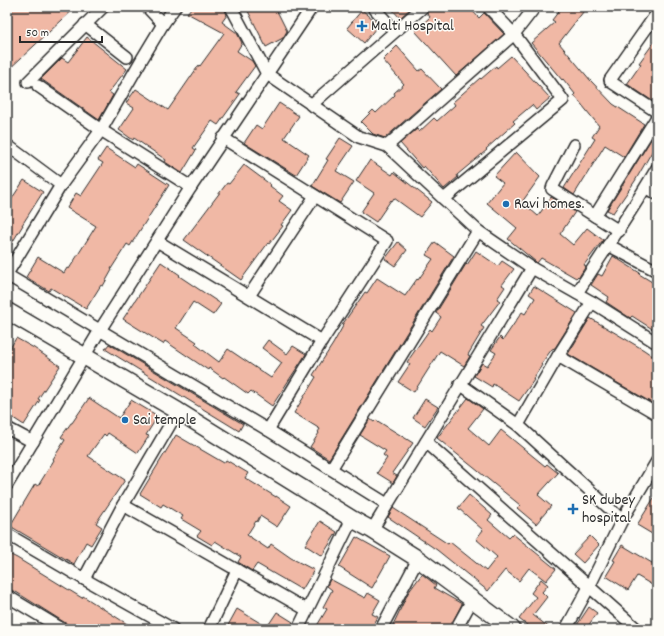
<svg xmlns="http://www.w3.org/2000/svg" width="664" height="636" viewBox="0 0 664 636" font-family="Dekko,sans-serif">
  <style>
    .building { fill: #f0b8a5; stroke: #2b2b2b }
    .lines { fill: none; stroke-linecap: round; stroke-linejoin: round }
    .street-casing { stroke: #2b2b2b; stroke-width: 14 }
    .secondary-casing { stroke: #2b2b2b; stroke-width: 19 }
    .street { stroke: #fdfcf7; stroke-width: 11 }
    .secondary { stroke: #fdfcf7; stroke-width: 16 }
    .poi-dot { fill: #1f6fb2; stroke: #fdfcf7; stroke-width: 1.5 }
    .labels { text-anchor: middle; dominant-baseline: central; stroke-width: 3; stroke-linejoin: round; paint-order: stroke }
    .poi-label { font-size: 16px; fill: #2b2b2b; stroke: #fdfcf7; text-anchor: start }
  </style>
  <rect width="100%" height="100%" fill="#fdfcf7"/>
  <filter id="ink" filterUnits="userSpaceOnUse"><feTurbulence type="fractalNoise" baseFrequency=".025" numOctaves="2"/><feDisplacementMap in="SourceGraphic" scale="8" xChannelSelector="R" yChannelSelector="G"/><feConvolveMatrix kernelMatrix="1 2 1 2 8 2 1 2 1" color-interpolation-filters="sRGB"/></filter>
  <g filter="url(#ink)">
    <!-- building -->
    <g class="building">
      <polygon points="7,7 76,7 7,71"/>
      <polygon points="192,7 224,7 227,15 222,22 237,33 242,43 237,51 252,61 255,66 236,92 240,94 218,125 212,121 193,148 196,150 182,173 165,162 166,160 134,138 133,140 119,130 134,108 126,103 136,89 168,110 199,65 200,66 224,33 187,13"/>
      <polygon points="246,7 275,7 287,31 283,38 266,47"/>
      <polygon points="390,7 412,7 400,18"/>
      <polygon points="430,7 469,7 479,18 484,13 504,34 456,76 415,31 430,17 427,13"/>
      <polygon points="562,7 587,7 559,43 591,81 613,104 644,124 624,157 605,145 574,195 564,188 595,139 592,137 599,126 574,95 575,94 563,79 562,80 531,43 555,22 552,20"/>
      <polygon points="362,10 379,24 364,43 347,28"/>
      <polygon points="87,37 127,69 109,92 113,95 99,120 41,79 62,58 68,62"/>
      <polygon points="657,38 657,104 627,84 641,64 639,63"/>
      <polygon points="397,46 419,71 422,69 441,89 385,138 373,134 361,122 373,110 376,113 395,95 394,93 404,84 383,60"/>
      <polygon points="511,56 550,98 536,110 532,105 513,121 515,123 486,149 487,150 457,175 458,177 444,189 424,166 422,168 400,143 417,129 419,132 434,118 437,121 455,105 453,102 480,78 481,79 496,66 497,68"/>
      <polygon points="279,103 299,116 284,138 309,155 296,175 244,143 256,125 262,129"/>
      <polygon points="655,133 657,135 657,143 635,181 613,213 607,210"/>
      <polygon points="340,138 353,146 336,171 354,182 340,203 312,186 328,160 326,159"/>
      <polygon points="106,148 135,167 137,164 169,185 130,246 127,244 111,269 112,270 103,286 101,285 86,309 51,288 49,291 26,277 38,257 64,273 67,268 69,269 96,226 67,208 76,193 81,196 103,163 98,160"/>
      <polygon points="516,152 540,177 522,202 538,216 551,197 575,212 560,234 573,245 587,228 603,240 584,265 586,266 579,277 578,276 576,278 541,258 537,263 536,262 508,239 517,228 487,203 503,183 494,176"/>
      <polygon points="370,160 392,175 394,172 432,202 420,217 394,198 392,201 391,200 376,222 361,212 374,193 356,181"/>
      <polygon points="244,165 271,185 270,186 283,196 279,201 292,210 281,225 283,226 269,244 268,243 241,280 184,240 227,183 229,184"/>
      <polygon points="24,180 43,192 22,225 23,225 7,251 7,206"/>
      <polygon points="398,242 407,250 395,266 385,259"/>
      <polygon points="435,242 454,256 329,459 310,447 319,433 318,432 320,429 294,413 316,377 313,375 333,344 343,326 342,325 365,292 367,293 377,278 405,296 417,279 418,280 433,259 426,255"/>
      <polygon points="476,251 498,266 502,261 514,269 502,285 505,287 497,299 500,301 481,326 484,328 469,353 468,355 470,356 464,366 440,351 414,392 398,382 410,364 407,362 430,329 432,331 441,317 436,313 466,264 467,265"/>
      <polygon points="613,256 640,273 639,274 657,285 657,332 632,316 630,318 606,302 609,297 591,285 598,274 602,276"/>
      <polygon points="161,262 180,275 179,276 221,304 213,315 193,302 176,328 197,342 195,344 219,362 228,349 271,378 282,363 262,348 268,340 287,354 293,346 306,354 272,406 251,391 248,394 224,377 223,378 209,368 208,370 165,341 163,344 123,319"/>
      <polygon points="534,286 577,313 555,348 552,349 541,364 542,365 533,379 534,380 519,401 493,384 492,387 474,376 482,363 487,366 496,353 491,350 500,337 503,340 522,312 525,314 535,298 529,294"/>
      <polygon points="590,318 644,350 657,359 657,406 568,354"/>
      <polygon points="16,338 34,348 60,366 38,399 40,400 24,425 7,414 7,354"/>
      <polygon points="109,344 243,424 239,431 105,349"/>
      <polygon points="89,398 119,418 131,400 158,416 146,435 149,436 138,453 108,433 106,436 104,434 88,456 125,480 96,523 102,527 91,545 86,542 74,564 10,526 35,484 38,486 54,460 53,459 65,440 61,437 71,423 72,423"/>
      <polygon points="468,398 483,409 468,428 489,446 501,430 545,466 547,464 558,473 538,495 551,506 536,524 517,508 520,505 437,438"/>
      <polygon points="425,399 438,407 425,426 413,418"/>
      <polygon points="370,419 374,422 376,420 413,443 392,473 397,476 393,483 377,473 387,458 383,455 386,451 360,435"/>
      <polygon points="176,435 224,463 226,460 248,473 245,478 276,497 276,496 291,506 277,527 260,516 257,522 256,521 247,535 268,549 271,544 291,558 314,570 302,590 257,564 252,571 238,562 241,557 215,541 212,545 197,536 201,531 181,519 183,516 163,504 161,507 140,494"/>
      <polygon points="657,493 657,537 637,525"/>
      <polygon points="469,495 492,515 488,520 509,538 513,534 556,569 546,581 529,568 519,581 505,570 488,591 437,550 388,517 393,508 448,544 450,542 486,571 497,557 476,539 483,530 458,508"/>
      <polygon points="320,521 337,532 322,556 305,545"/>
      <polygon points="590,536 599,545 583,563 573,554"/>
      <polygon points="356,537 390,556 372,588 339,567"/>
      <polygon points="622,545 657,566 657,588 637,576 628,590 606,576 615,561 613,560"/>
      <polygon points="7,553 17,558 82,598 83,596 135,629 75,629 16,592 7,589"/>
      <polygon points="422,574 436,585 434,588 462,604 449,629 391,629 408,593"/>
      <polygon points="330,579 365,598 368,593 380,600 372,614 378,617 371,629 315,629 327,609 323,607 332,590 327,586"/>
      <polygon points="541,579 548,585 542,592 547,597 533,615 551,629 532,629 519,619 536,597 531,593"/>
      <polygon points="589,607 597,613 586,629 582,629 577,625"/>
      <polygon points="237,609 267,627 277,612 293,622 289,629 226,629"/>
    </g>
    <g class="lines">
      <!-- street casing -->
      <g class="street-casing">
        <g id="street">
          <polyline points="147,7 163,24"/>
          <polyline points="231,7 267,74 359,137 387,146 478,231 532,268 592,302 657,343"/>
          <polyline points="373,7 395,31"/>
          <polyline points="657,13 610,80 611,82 657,112"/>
          <polyline points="85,24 127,57"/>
          <polyline points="28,82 103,7"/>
          <polyline points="38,86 101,130 191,187"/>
          <polyline points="311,105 423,7"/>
          <polyline points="223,138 387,241 322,341 268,430"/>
          <polyline points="7,145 61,185"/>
          <polyline points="574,145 553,186 552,189 619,231"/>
          <polyline points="387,146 514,34 535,7"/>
          <polyline points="646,188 657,194"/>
          <polyline points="444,199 563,100 514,34 488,7"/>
          <polyline points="595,216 657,117"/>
          <polyline points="157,241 322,341"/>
          <polyline points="608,245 657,271"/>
          <polyline points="7,274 61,185 101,130 142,59 163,24 175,7"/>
          <polyline points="7,275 268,430 387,504"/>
          <path d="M577,293C604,251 632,211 657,168"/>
          <polyline points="249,296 315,196"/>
          <polyline points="558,356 657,414"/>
          <polyline points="460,384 518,425 622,520"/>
          <polyline points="518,425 558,356 592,302"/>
          <polyline points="7,428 33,442"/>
          <polyline points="426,442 637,629"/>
          <polyline points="331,469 478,231"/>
          <polyline points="7,485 100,330 191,187 312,7"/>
          <polyline points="123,505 307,610"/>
          <polyline points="372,530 532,268"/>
          <polyline points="7,534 84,579 173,629"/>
          <polyline points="84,579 123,505 178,411"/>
          <polyline points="7,596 62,629"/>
          <polyline points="209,629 237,570"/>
          <polyline points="298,629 352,519"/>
          <polyline points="381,629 418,559"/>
          <polyline points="456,629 472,600"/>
          <polyline points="566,629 589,587 622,520 657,461"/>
        </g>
      </g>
      <!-- secondary casing -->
      <g class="secondary-casing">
        <polyline id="secondary" points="7,311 178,411 352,519 372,530 418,559 512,629"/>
      </g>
      <!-- street -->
      <use href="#street" class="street"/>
      <!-- secondary -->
      <use href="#secondary" class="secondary"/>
    </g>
  </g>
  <!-- markers -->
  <g class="poi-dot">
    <path d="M360 20h4v4h4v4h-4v4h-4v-4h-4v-4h4z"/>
    <circle cx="506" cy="204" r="4"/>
    <circle cx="125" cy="420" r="4"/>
    <path d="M571 503h4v4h4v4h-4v4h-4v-4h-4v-4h4z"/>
  </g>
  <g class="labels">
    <!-- poi labels -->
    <g class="poi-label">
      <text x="371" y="26">Malti Hospital</text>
      <text x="514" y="204">Ravi homes.</text>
      <text x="133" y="420">Sai temple</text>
      <text x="582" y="500">SK dubey<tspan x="582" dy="18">hospital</tspan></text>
    </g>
  </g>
  <!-- margin -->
  <rect width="664" height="636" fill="none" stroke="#fdfcf7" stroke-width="24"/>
  <rect x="12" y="12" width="640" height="612" fill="none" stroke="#2b2b2b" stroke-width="1.5" filter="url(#ink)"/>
  <!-- scale -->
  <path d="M20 36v6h82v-6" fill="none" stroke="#2b2b2b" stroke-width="2"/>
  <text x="26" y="36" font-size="12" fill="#2b2b2b" stroke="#fdfcf7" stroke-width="3" paint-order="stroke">50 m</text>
</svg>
